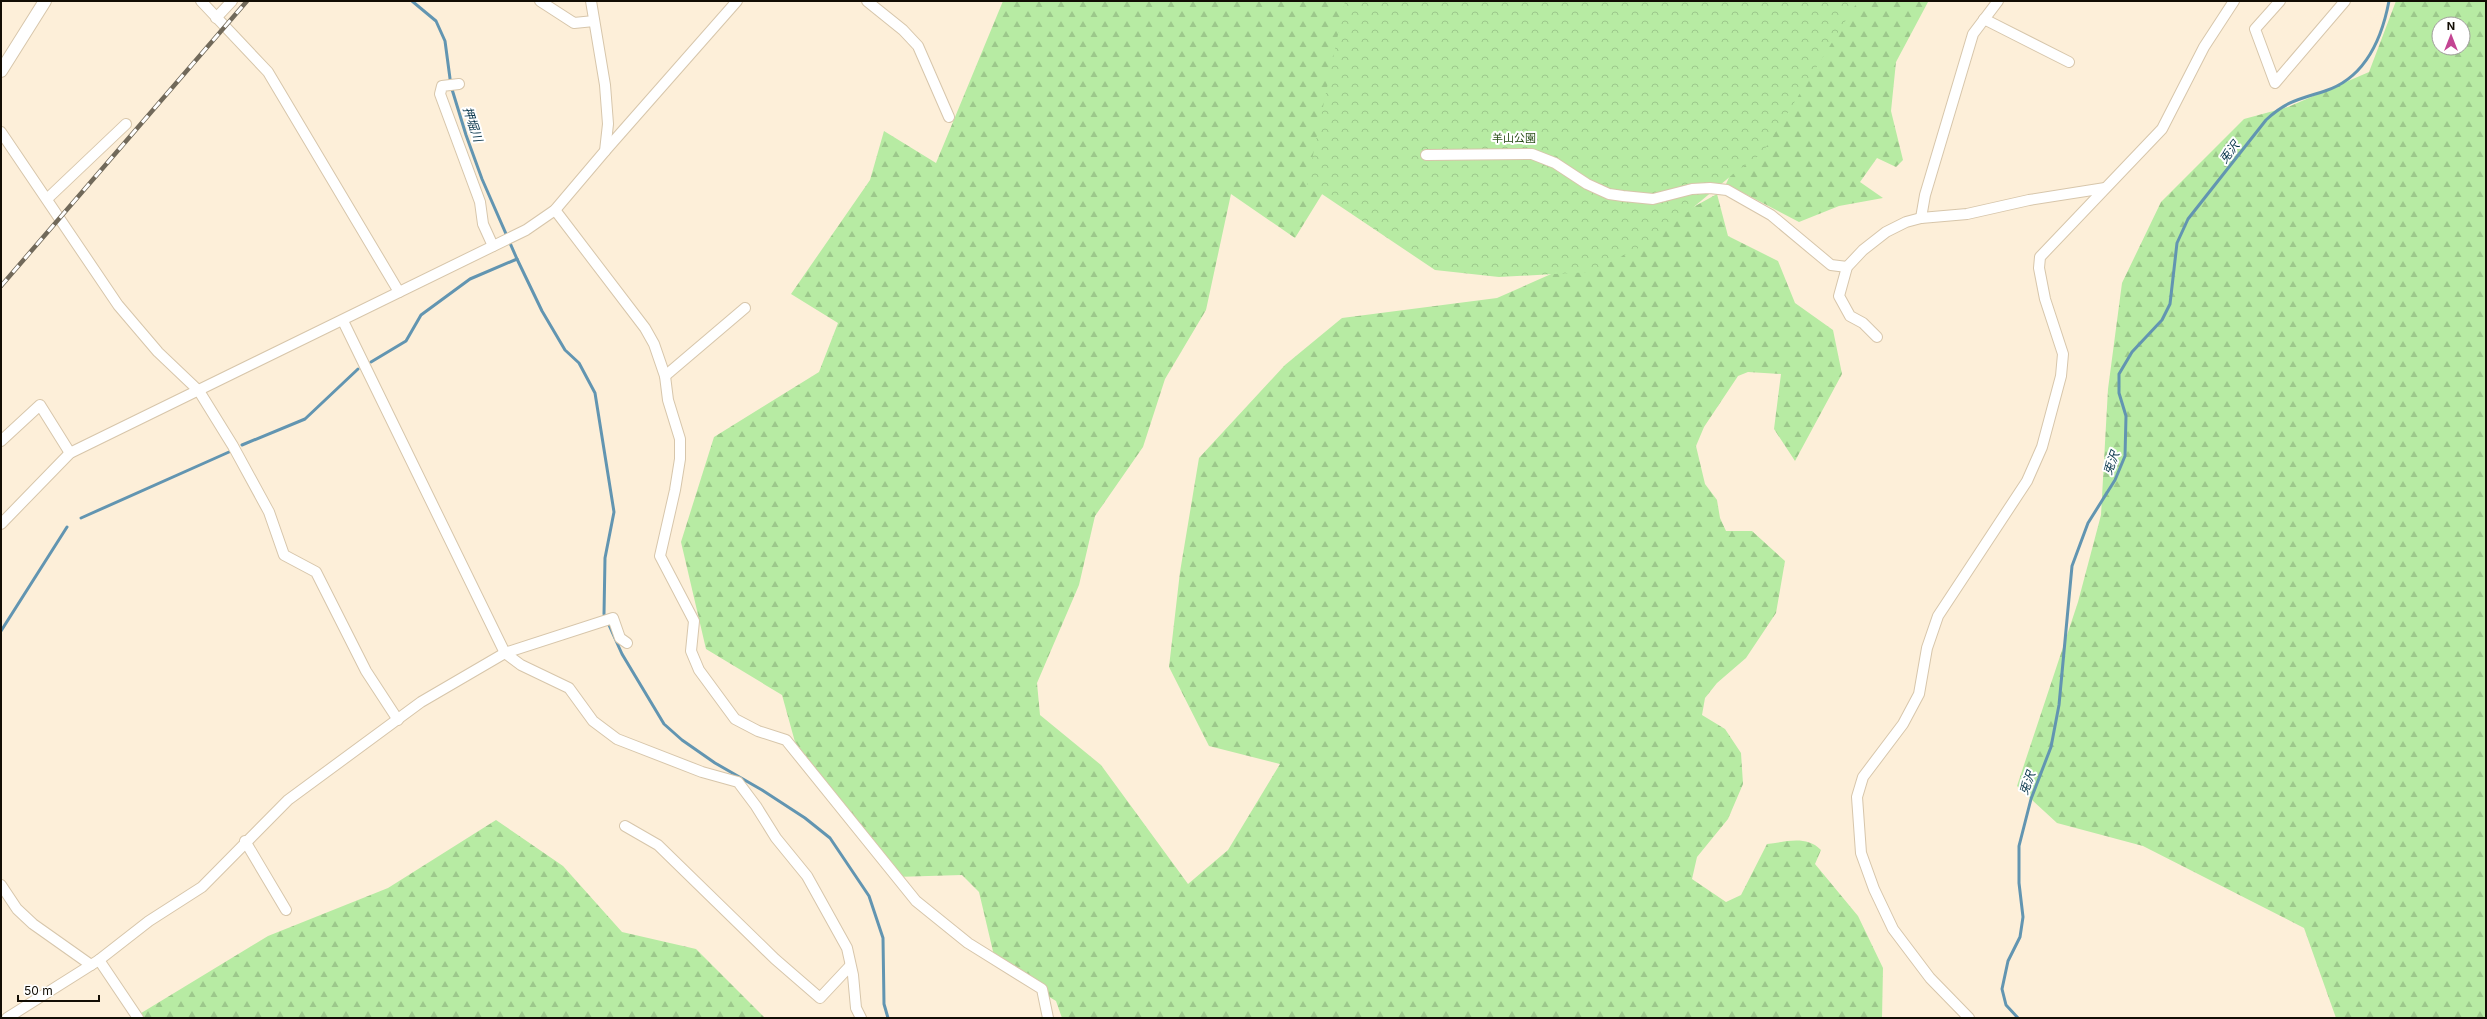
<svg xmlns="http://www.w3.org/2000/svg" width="2487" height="1019" viewBox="0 0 2487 1019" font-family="Inter,'Noto Sans JP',sans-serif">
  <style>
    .forest { fill: url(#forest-firs); fill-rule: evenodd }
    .park { fill: url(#park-crowns) }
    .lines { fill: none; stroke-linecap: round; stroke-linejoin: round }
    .stream { stroke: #6295b1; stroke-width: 3 }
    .minor-casing { stroke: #d7c6ab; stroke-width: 12 }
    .tertiary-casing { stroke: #d7c6ab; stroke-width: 14 }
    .minor { stroke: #fff; stroke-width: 10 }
    .tertiary { stroke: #fff; stroke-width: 12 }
    .rail-casing { stroke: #71695a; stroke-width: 4.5 }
    .rail { stroke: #fff; stroke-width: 3; stroke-dasharray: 9; stroke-linecap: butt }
    .labels { text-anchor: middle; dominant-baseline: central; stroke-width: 4; stroke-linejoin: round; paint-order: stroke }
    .park-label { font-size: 11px; fill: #284c17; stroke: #fff }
    .water-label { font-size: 12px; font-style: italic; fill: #07344a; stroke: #fff }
  </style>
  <defs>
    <pattern id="forest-firs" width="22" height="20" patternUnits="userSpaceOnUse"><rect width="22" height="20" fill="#b7eba3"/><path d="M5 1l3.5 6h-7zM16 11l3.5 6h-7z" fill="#9cc88b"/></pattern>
    <pattern id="park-crowns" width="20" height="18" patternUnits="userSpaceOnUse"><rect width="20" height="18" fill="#b7eba3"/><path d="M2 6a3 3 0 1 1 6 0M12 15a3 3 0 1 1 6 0" fill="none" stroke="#9cc88b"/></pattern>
  </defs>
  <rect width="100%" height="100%" fill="#fdefd9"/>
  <!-- forest -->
  <g class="forest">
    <path d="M1003,1H1417L1329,183L1295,238L1231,194L1206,310L1165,379L1143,447L1095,516L1079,585L1037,683L1040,715L1101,765L1188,884L1228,850L1280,764L1209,746L1169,667L1180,572L1199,458L1285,365L1342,318L1497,298L1655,228L1717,194L1728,236L1778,261L1795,303L1833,330L1842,374L1795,461L1774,429L1781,374L1748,372L1738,376L1704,427L1696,446L1705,484L1717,500L1720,518L1726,531H1752L1785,561L1776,613L1746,658L1717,683L1705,698L1702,715L1725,729L1741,753L1743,784L1728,819L1697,857L1692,879L1726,902L1741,895L1767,844C1786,842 1806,835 1821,850L1815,864L1858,916L1883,968L1882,1018H1062L1056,1001L996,964L979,892L962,875L895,877L795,742L782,695L706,649L681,542L714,437L819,372L838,323L791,294L870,180L884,131L936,163Z"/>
    <polygon points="1782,1 1957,1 1928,2 1896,62 1891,111 1903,160 1896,167 1877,158 1860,182 1883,198 1839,206 1799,222 1726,184 1776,75"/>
    <path d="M2396,1H2486V1018H2336L2304,928L2143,846L2057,823L2017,786L2078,602L2101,515L2108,389L2122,283L2161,202L2244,119L2288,107L2369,72ZM2439,24H2463V48H2439Z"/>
    <polygon points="496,820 563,866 622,932 696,949 765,1018 133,1018 268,936 388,888"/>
  </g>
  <!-- park -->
  <polygon class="park" points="1345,1 1858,1 1763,152 1732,175 1653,241 1590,272 1499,277 1435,270 1307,184"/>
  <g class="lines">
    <!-- stream -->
    <g class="stream">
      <polyline points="412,1 436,21 445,41 451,86 466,135 482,179 517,259 542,311 565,350 579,363 595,393 614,512 605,558 604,614 622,654 664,724 682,740 715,763 762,790 805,818 830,838 869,896 883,938 884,1004 888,1018"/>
      <polyline points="371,362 406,341 421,315 470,279 517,259"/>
      <polyline points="242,445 305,419 358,369"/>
      <polyline points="81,518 229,452"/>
      <polyline points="1,631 67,527"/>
      <path d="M2018,1018L2006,1005L2002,989L2008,961L2020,937L2023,917L2019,883V846L2031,799L2051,747L2059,705L2072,566L2088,523L2115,480L2125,456L2126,416L2119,393V374L2132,352L2162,320L2170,304L2177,243L2188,219L2266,120C2286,101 2300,99 2325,91C2365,78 2382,38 2389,1"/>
    </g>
    <!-- minor casing -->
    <g class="minor-casing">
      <g id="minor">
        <polyline points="201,1 268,72 399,292"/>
        <polyline points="540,1 574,23 594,21"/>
        <polyline points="867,1 903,30 918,46 949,117"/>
        <polyline points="2280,1 2255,29 2275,83 2345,1"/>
        <polyline points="216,18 232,1"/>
        <polyline points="1984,19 2069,62"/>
        <polyline points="459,84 442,86 440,94 480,202 483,224 493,246"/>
        <polyline points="1,132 118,305 158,352 199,391 233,446 269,512 284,555 316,572 366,671 398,720"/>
        <polyline points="605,151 737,1"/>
        <polyline points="1426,155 1532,154 1555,163 1587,184 1609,194 1623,196 1653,199 1692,189 1710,188 1727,190 1771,215 1831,265 1847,267"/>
        <polyline points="47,199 126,124"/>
        <polyline points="555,210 645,328 654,344 665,376 668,400 680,439 680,459 675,490 660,556 694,621 691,651 699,670 735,719 758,731 786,740 916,901 968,943 1042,989 1048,1018"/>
        <polyline points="1921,218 1925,195 1973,34 1998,1"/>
        <polyline points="343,321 505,653 521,665 569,688 593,721 617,739 702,772 738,782 756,806 776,838 807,876 847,948 853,975 856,1008 861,1018"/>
        <polyline points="1877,337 1863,323 1850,316 1839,296 1847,267 1863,250 1886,232 1906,222 1921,218 1967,214 2029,200 2105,188"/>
        <polyline points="665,376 745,308"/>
        <polyline points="1,441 40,405 70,453"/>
        <polyline points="1,524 70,453 526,230 555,210 605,151 608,124 605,85 591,1"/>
        <polyline points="625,826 658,845 775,959 820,998 850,966"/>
        <polyline points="245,841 286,910"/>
        <polyline points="1,885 17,909 33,924 91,965"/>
        <polyline points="99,960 138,1018"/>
        <polyline points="7,1018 99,960 149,921 202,887 288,800 421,702 505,653 613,618 620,638 627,643"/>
        <polyline points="1969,1018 1930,978 1893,929 1874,889 1861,853 1857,797 1863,777 1903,724 1919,694 1927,648 1938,616 2027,481 2042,447 2061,376 2063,354 2045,299 2039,268 2040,257 2162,129 2204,47 2234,1"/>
      </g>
    </g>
    <!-- tertiary casing -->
    <g class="tertiary-casing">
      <polyline id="tertiary" points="1,71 45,1"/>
    </g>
    <!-- minor -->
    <use href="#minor" class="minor"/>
    <!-- tertiary -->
    <use href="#tertiary" class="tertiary"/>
    <!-- rail casing -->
    <g class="rail-casing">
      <polyline id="rail" points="1,286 247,1"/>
    </g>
    <!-- rail -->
    <use href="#rail" class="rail"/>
  </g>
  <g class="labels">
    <!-- park labels -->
    <g class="park-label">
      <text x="1514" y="138">羊山公園</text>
    </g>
    <!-- water labels -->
    <g class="water-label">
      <text transform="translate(473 124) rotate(71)">押堀川</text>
      <text transform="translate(2229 152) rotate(-52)">兎沢</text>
      <text transform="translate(2111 463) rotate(-70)">兎沢</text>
      <text transform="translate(2027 783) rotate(-70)">兎沢</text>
    </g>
  </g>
  <!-- border -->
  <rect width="2487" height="1019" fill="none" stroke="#120d04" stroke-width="4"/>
  <!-- north arrow -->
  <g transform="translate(2451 36)"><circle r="19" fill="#ffffff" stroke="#a09e9b"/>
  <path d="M0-3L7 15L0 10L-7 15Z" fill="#c34593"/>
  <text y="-6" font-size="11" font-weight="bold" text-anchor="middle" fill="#120d04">N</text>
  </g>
  <!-- scale -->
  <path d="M18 995v6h81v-6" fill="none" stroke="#120d04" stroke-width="2"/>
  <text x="24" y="995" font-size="12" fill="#120d04" stroke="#ffffff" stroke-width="3" paint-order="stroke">50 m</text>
</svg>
